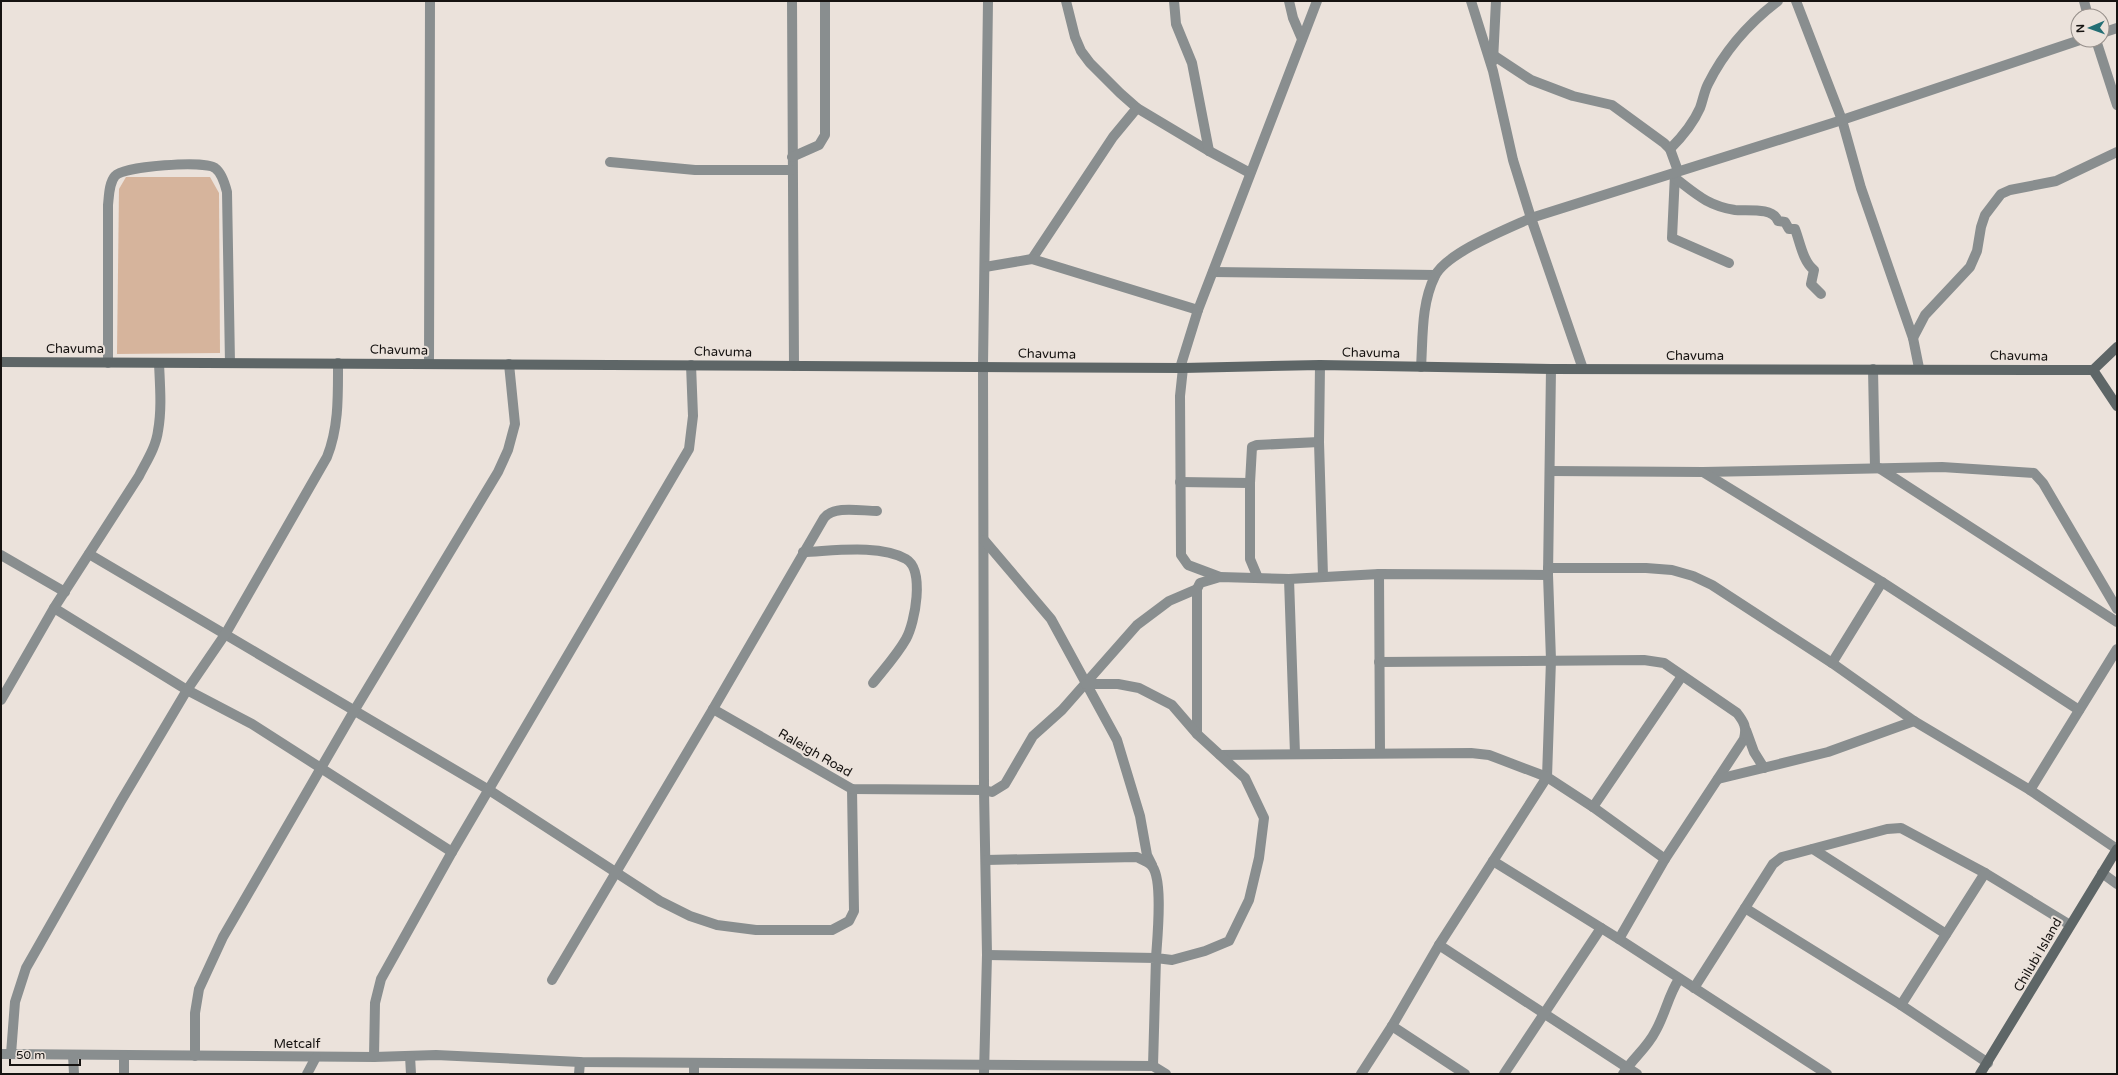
<svg xmlns="http://www.w3.org/2000/svg" width="2118" height="1075" viewBox="0 0 2118 1075" font-family="'Varela Round',sans-serif">
  <style>
    .green { fill: #d6b49c }
    .lines { fill: none; stroke-linecap: round; stroke-linejoin: round }
    .street { stroke: #898e8f; stroke-width: 10 }
    .secondary { stroke: #5e6667; stroke-width: 10 }
    .labels { text-anchor: middle; dominant-baseline: central; stroke-width: 4; stroke-linejoin: round; paint-order: stroke }
    .street-label { font-size: 13px; fill: #161311; stroke: #ebe2db }
  </style>
  <rect width="100%" height="100%" fill="#ebe2db"/>
  <!-- green -->
  <polygon class="green" points="126,177 210,177 219,193 220,353 117,354 119,189"/>
  <g class="lines">
    <!-- street -->
    <g class="street">
      <polyline points="792,1 794,366"/>
      <polyline points="988,1 983,366 984,790 992,792 1005,784 1033,736 1062,710 1137,625 1169,601 1197,589"/>
      <polyline points="1066,1 1075,37 1081,51 1090,63 1120,93 1137,108 1209,151 1250,173"/>
      <polyline points="1174,1 1176,24 1192,63 1209,151"/>
      <polyline points="1289,1 1293,18 1302,39"/>
      <polyline points="1471,1 1493,71 1513,160 1531,218 1583,369"/>
      <polyline points="1796,1 1842,120 1861,188 1913,338 1919,368"/>
      <polyline points="2084,1 2088,16"/>
      <polyline points="2102,33 2117,28"/>
      <polyline points="2096,40 2117,105"/>
      <polyline points="1493,55 1531,80 1573,96 1612,105 1664,143 1670,149 1678,171"/>
      <polyline points="1493,61 1496,1"/>
      <path d="M1670,149C1683,136 1693,124 1700,108C1703,100 1704,92 1708,84C1724,52 1749,23 1778,1"/>
      <polyline points="792,157 819,145 825,135 825,1"/>
      <polyline points="610,162 695,170 792,170"/>
      <polyline points="1675,174 1672,238 1729,263"/>
      <path d="M1675,178C1696,194 1708,206 1735,210C1747,211 1773,207 1778,221L1785,222L1789,229H1795C1800,242 1803,262 1814,270L1811,284L1821,294"/>
      <polyline points="1032,259 1113,137 1137,108"/>
      <polyline points="985,267 1032,259 1198,310"/>
      <polyline points="1213,272 1435,275"/>
      <polyline points="1913,338 1925,315 1970,267 1977,251 1981,227 1985,215 2001,194 2010,190 2056,181 2117,152"/>
      <path d="M108,363V205C109,196 109,183 115,176C124,166 205,160 215,168C222,173 225,184 227,192L230,363"/>
      <polyline points="429,364 430,1"/>
      <polyline points="1320,365 1319,442 1323,576"/>
      <path d="M1421,367C1423,337 1421,304 1435,276C1446,253 1507,229 1531,218L1842,120L2080,40"/>
      <polyline points="1180,368 1198,310 1317,1"/>
      <polyline points="1183,368 1180,396 1181,555 1188,565 1220,577"/>
      <polyline points="1551,369 1548,575 1551,660 1547,777 1593,807 1665,859"/>
      <polyline points="1873,369 1875,468"/>
      <polyline points="1879,468 2117,622"/>
      <polyline points="1550,471 1703,472 1942,467 2034,473 2043,483 2117,609"/>
      <polyline points="1703,472 1882,582 2079,710"/>
      <polyline points="1180,482 1250,483"/>
      <polyline points="984,540 1051,619 1117,740 1140,816 1147,855 1152,865"/>
      <path d="M803,552C833,551 879,544 906,559C925,570 915,623 906,639C897,655 884,669 873,683"/>
      <polyline points="89,554 489,790 660,901 690,916 717,925 756,930 832,930 849,921 854,911 852,789"/>
      <polyline points="1,555 65,592"/>
      <polyline points="1548,568 1646,568 1672,570 1693,576 1712,585 1832,663 1914,721 2030,790 2117,849"/>
      <polyline points="1379,574 1380,753"/>
      <polyline points="1258,578 1250,559 1250,483 1252,447 1257,445 1319,442"/>
      <polyline points="1289,579 1295,754"/>
      <polyline points="54,608 187,690 252,724 452,852"/>
      <path d="M1379,662L1644,660L1664,663L1737,713C1744,722 1747,727 1744,739L1665,859L1619,939"/>
      <polyline points="1832,663 1882,582"/>
      <path d="M1,700L54,608L139,476C146,462 156,447 158,431C162,409 160,386 159,363"/>
      <polyline points="713,709 852,789 984,790 987,955 984,1074"/>
      <polyline points="1746,730 1754,752 1764,768"/>
      <polyline points="1197,734 1197,589 1200,583 1220,577 1289,579 1379,574 1548,575"/>
      <polyline points="1220,755 1471,753 1489,755 1547,777 1439,945 1392,1026 1361,1074"/>
      <polyline points="1718,779 1828,752 1914,721"/>
      <polyline points="2030,790 2117,649"/>
      <polyline points="1593,807 1682,676"/>
      <polyline points="1813,849 1946,934"/>
      <path d="M986,860L1137,857C1142,860 1148,862 1151,865C1164,877 1157,940 1156,958L1172,960L1205,951L1229,941L1249,900L1259,858L1264,818L1245,778L1197,734L1172,705L1139,688L1118,684H1086"/>
      <polyline points="1493,861 1619,939 1827,1074"/>
      <polyline points="2102,873 2117,884"/>
      <polyline points="1745,908 1901,1005 1988,1063"/>
      <polyline points="1439,945 1637,1074"/>
      <polyline points="987,955 1156,958 1153,1066"/>
      <path d="M552,980L713,709L824,518C834,505 861,511 877,511"/>
      <polyline points="1694,988 1773,864 1782,857 1887,829 1901,828 1985,873 2070,925"/>
      <polyline points="1901,1005 1985,873"/>
      <polyline points="1392,1026 1465,1074"/>
      <polyline points="1,1054 374,1057 436,1055 580,1062 1153,1066 1166,1074"/>
      <path d="M11,1054L15,1002L26,968L121,801L187,690L226,633L327,457C339,427 338,395 338,363"/>
      <polyline points="73,1055 74,1074"/>
      <polyline points="195,1056 195,1013 199,989 223,937 354,711 498,472 508,450 515,424 509,364"/>
      <polyline points="410,1056 411,1074"/>
      <polyline points="374,1057 375,1003 381,979 452,852 689,449 693,416 691,365"/>
      <polyline points="694,1063 694,1074"/>
      <polyline points="124,1074 124,1055"/>
      <polyline points="307,1074 316,1057"/>
      <polyline points="579,1074 580,1062"/>
      <polyline points="1504,1074 1601,928"/>
      <path d="M1623,1074C1632,1059 1647,1048 1655,1032C1665,1015 1668,996 1679,979"/>
    </g>
    <!-- secondary -->
    <g class="secondary">
      <polyline points="1,362 1183,368 1320,365 1551,369 2093,370"/>
      <polyline points="2093,370 2117,406"/>
      <polyline points="2093,370 2117,347"/>
      <polyline points="1980,1074 2117,849"/>
    </g>
  </g>
  <g class="labels">
    <!-- street labels -->
    <g class="street-label">
      <text x="75" y="349">Chavuma</text>
      <text transform="translate(399 350) rotate(1)">Chavuma</text>
      <text transform="translate(723 352) rotate(1)">Chavuma</text>
      <text transform="translate(1371 353) rotate(1)">Chavuma</text>
      <text transform="translate(1047 354) rotate(1)">Chavuma</text>
      <text x="1695" y="356">Chavuma</text>
      <text transform="translate(2019 356) rotate(1)">Chavuma</text>
      <text transform="translate(815 753) rotate(30)">Raleigh Road</text>
      <text transform="translate(2038 955) rotate(-60)">Chilubi Island</text>
      <text x="297" y="1044">Metcalf</text>
    </g>
  </g>
  <!-- border -->
  <rect width="2118" height="1075" fill="none" stroke="#161311" stroke-width="4"/>
  <!-- north arrow -->
  <g transform="translate(2090 28) rotate(268)"><circle r="19" fill="#ebe2db" stroke="#968f8a"/>
  <path d="M0-3L7 15L0 10L-7 15Z" fill="#236e74"/>
  <text y="-6" font-size="11" font-weight="bold" text-anchor="middle" fill="#161311">N</text>
  </g>
  <!-- scale -->
  <path d="M10 1059v6h70v-6" fill="none" stroke="#161311" stroke-width="2"/>
  <text x="16" y="1059" font-size="12" fill="#161311" stroke="#ebe2db" stroke-width="3" paint-order="stroke">50 m</text>
</svg>
